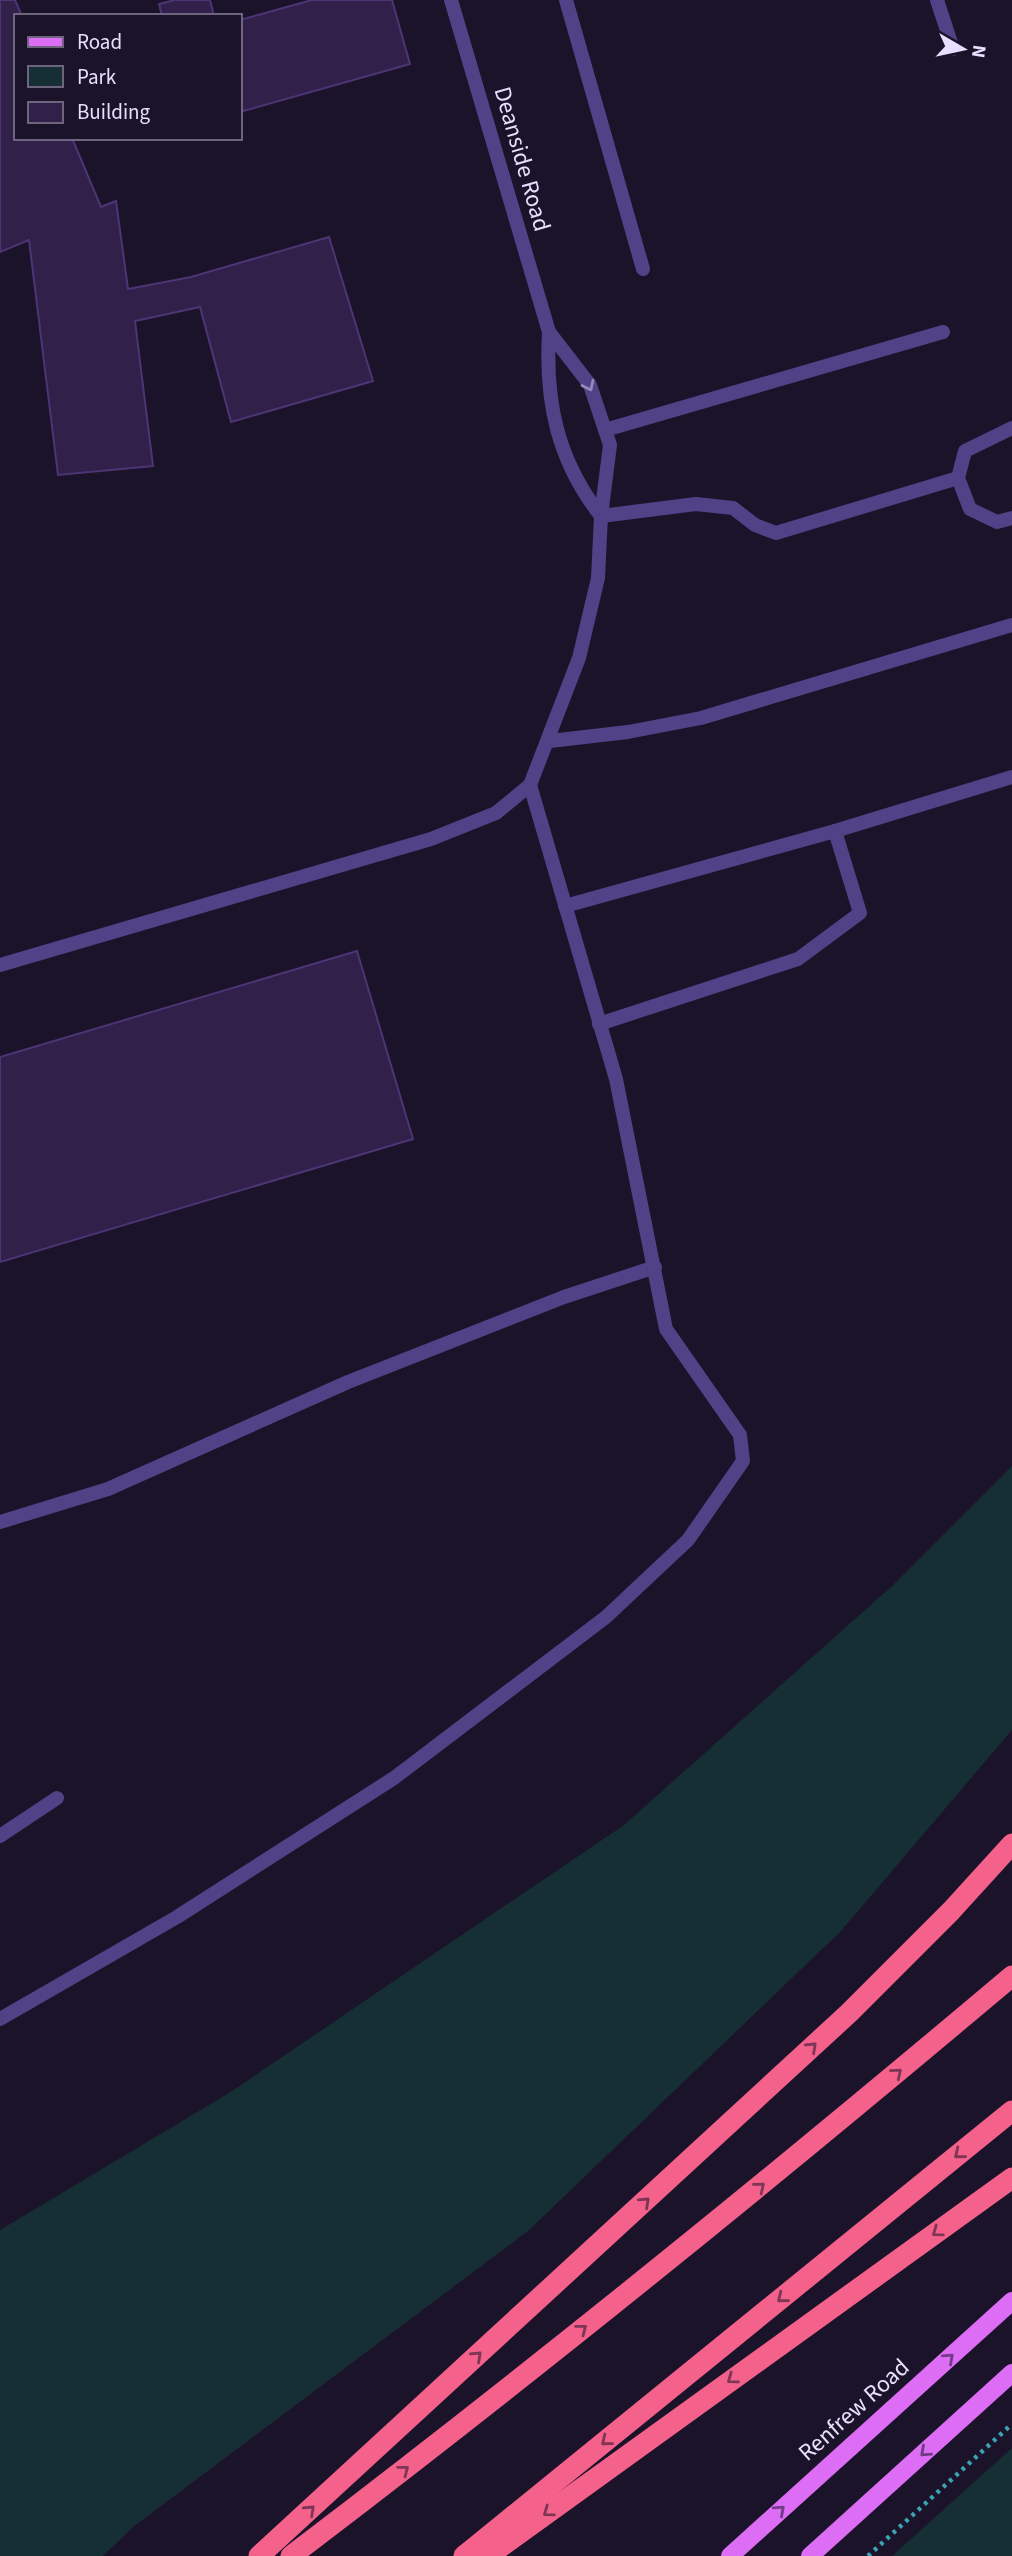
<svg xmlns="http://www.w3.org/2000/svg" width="1012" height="2556" viewBox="0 0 1012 2556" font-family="'Source Sans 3',sans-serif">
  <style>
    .green { fill: #162f34 }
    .building { fill: #31204a; stroke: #4d3474; stroke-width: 2 }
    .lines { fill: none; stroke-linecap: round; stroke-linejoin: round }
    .path { stroke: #3aa4b5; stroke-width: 4.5; stroke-dasharray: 3.5 5; stroke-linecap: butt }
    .service { stroke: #514186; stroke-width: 14 }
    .minor { stroke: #514186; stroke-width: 14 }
    .primary { stroke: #dd6df5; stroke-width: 18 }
    .motorway { stroke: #f4618b; stroke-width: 21 }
    .oneway { stroke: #9588bc }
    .oneway2 { stroke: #7d3656 }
    .oneway3 { stroke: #723b85 }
    .labels { text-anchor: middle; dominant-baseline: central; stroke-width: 6; stroke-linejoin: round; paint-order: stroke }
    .street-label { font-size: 24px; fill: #e8defd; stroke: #1b132a }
  </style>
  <rect width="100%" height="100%" fill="#1b132a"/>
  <!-- green -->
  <g class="green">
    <polygon points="1012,1466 1012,1730 841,1931 528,2231 133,2527 103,2556 0,2556 0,2230 229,2093 624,1825 892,1586"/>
    <polygon points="1012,2448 1012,2556 892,2556"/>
  </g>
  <!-- building -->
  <g class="building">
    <polygon points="0,0 15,0 22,16 16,16 16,138 72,138 101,207 116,201 128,289 191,277 329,237 373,381 231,422 200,307 135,321 153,466 58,475 29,240 0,252"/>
    <polygon points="175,0 210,0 214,16 162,16 159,4"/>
    <polygon points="312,0 392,0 410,64 240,112 240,20"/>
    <polygon points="357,951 413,1139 0,1262 0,1057"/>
  </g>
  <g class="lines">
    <!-- path -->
    <polyline class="path" points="868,2556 1012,2424"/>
    <!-- service -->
    <g class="service">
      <polyline points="566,0 643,269"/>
      <polyline points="937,0 953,49"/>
      <path d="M549,332C545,401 557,460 601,516"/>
      <polyline points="1012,428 965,451 958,478 970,509 997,522 1012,518"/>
      <polyline points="605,430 943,332"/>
      <polyline points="601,516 696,504 733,508 755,525 776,533 958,478"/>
      <polyline points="550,741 628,732 701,718 1012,625"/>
      <polyline points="565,906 835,831 1012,777"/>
      <polyline points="0,965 431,839 496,813 530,785 579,658 598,578 601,516 610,445 590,385 549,332"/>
      <polyline points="599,1024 798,959 860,913 835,831"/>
      <polyline points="0,1522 108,1489 348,1382 564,1297 655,1267"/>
      <polyline points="0,1836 57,1798"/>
      <polyline points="0,2019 177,1917 394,1778 606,1617 688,1540 743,1461 740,1435 666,1329 616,1079 530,785"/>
    </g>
    <!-- minor -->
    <polyline class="minor" points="451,0 549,332"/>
    <!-- primary -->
    <g class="primary">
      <polyline points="730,2556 1012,2301"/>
      <polyline points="810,2556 1012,2373"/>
    </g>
    <!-- motorway -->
    <g class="motorway">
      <polyline points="259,2556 849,2013 951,1911 1012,1844"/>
      <path d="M291,2556C537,2369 776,2175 1012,1976"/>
      <polyline points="464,2556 1012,2111"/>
      <polyline points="488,2556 1012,2178"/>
    </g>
  </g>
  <!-- one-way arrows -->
  <defs><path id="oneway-chevron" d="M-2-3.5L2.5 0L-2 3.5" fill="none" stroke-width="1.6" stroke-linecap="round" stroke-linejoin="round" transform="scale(1.75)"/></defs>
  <use class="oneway" href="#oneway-chevron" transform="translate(589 386) rotate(64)"/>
  <g class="oneway2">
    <use href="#oneway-chevron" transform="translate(812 2047) rotate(-43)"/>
    <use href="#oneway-chevron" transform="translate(897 2073) rotate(-40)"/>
    <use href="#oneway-chevron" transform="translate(959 2154) rotate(141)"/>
    <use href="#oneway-chevron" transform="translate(760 2187) rotate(-39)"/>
    <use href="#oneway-chevron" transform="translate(645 2202) rotate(-43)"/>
    <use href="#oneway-chevron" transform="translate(937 2232) rotate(144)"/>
    <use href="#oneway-chevron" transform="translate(782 2298) rotate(141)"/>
    <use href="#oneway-chevron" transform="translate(582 2329) rotate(-38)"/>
    <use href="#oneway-chevron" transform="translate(477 2356) rotate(-43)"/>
    <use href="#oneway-chevron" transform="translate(732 2379) rotate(144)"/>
    <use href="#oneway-chevron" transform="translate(606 2441) rotate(141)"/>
    <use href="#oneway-chevron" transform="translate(404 2470) rotate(-38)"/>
    <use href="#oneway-chevron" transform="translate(310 2510) rotate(-43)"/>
    <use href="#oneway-chevron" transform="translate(548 2512) rotate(144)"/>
  </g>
  <g class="oneway3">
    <use href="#oneway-chevron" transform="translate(949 2358) rotate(-42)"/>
    <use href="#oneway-chevron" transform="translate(925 2452) rotate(138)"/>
    <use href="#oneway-chevron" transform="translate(780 2510) rotate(-42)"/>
  </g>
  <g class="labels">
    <!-- street labels -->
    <g class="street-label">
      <text transform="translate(522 159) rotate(74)">Deanside Road</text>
      <text transform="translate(854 2410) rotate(-42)">Renfrew Road</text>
    </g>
  </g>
  <!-- legend -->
  <rect x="14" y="14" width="228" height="126" fill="#1b132a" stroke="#6d647e" stroke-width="2"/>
  <rect x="28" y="37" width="35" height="10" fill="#dd6df5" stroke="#6d647e" stroke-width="2"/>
  <text x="77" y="49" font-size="21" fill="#e8defd">Road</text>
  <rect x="28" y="66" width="35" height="21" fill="#162f34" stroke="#6d647e" stroke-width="2"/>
  <text x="77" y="84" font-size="21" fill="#e8defd">Park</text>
  <rect x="28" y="102" width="35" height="21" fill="#31204a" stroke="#6d647e" stroke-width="2"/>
  <text x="77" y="119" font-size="21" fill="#e8defd">Building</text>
  <!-- north arrow -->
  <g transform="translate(963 49) rotate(99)" stroke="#1b132a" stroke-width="5" paint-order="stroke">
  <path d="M0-5L12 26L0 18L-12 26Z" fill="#e8defd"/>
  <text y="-10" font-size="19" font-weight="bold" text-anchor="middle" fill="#e8defd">N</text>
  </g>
</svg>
